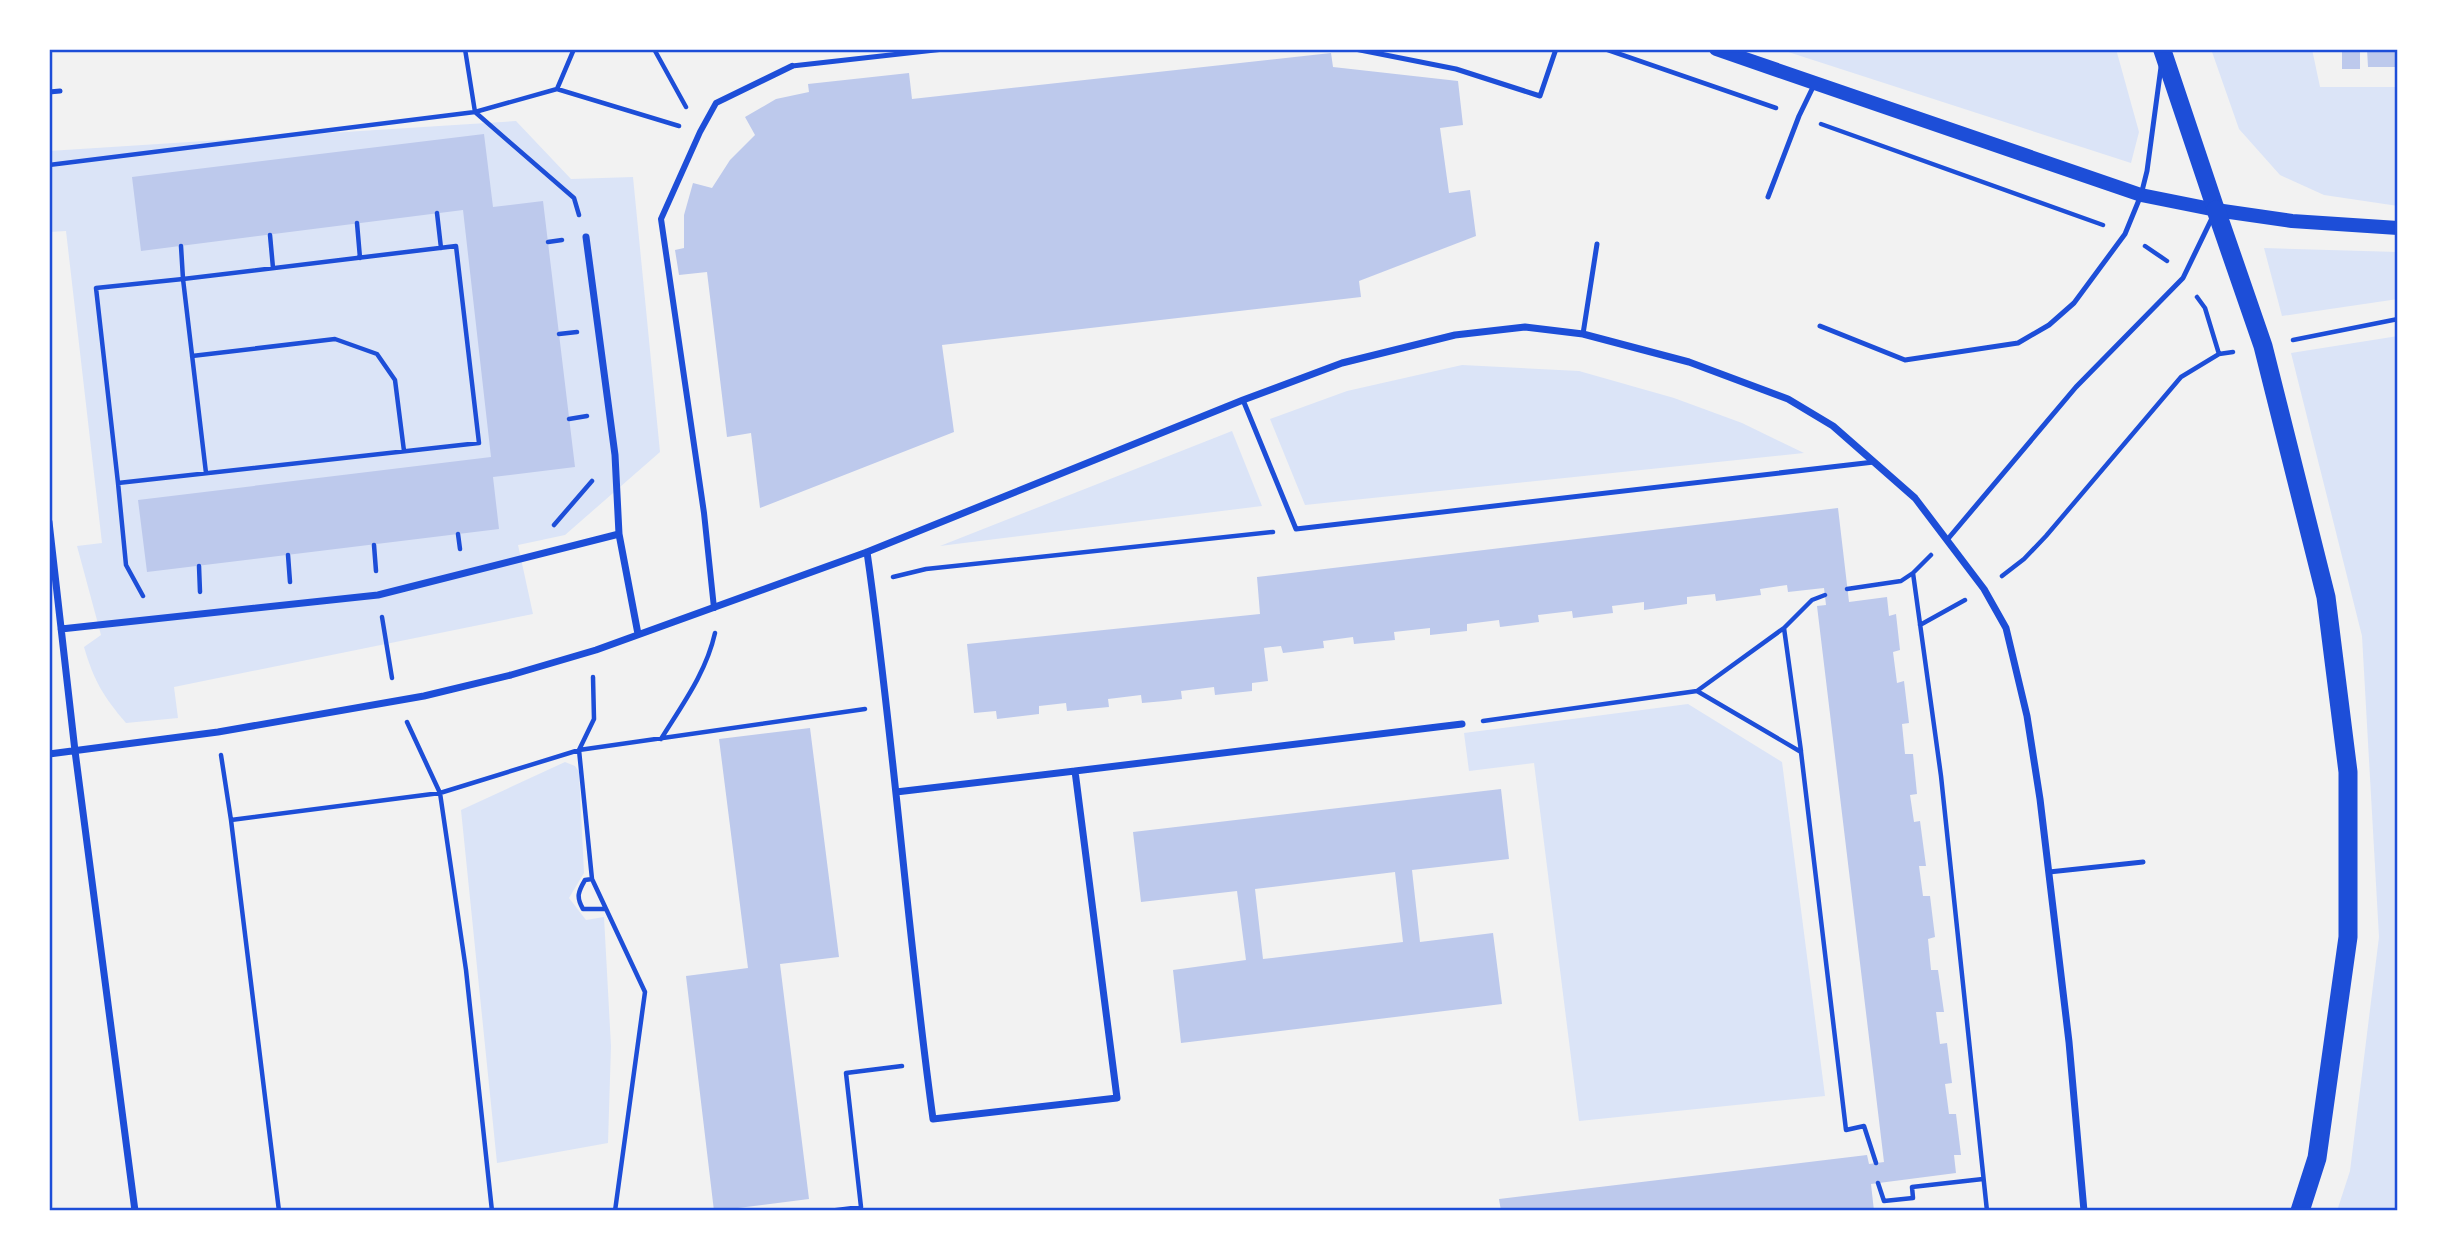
<svg xmlns="http://www.w3.org/2000/svg" width="2447" height="1260" viewBox="0 0 2447 1260" font-family="Rubik,sans-serif">
  <style>
    .green { fill: #dbe4f7 }
    .building { fill: #bdc9ec; fill-rule: evenodd }
    .lines { fill: none; stroke-linecap: round; stroke-linejoin: round }
    .path { stroke: #1d4ed8; stroke-width: 4.5 }
    .service { stroke: #1d4ed8; stroke-width: 5 }
    .pedestrian { stroke: #1d4ed8; stroke-width: 6 }
    .minor { stroke: #1d4ed8; stroke-width: 7 }
    .secondary { stroke: #1d4ed8; stroke-width: 14 }
    .primary { stroke: #1d4ed8; stroke-width: 18 }
    .trunk { stroke: #1d4ed8; stroke-width: 19 }
    .neatline { fill: none; stroke: #1d4ed8; stroke-width: 2.5 }
  </style>
  <rect width="100%" height="100%" fill="#f2f2f2"/>
  <path class="green" d="M1779,49H2116L2139,132L2131,163Z
    M2211,49H2312L2320,87H2398V206L2324,195L2280,175L2239,129Z
    M516,121L571,179L633,177L660,452L565,535L518,545L533,614L174,687L178,718L126,723C103,696 94,681 84,647L101,635L77,546L102,543L66,231L49,232V151Z
    M2264,248L2398,252V299L2282,316Z
    M2398,336V1211H2337L2350,1171L2379,937L2362,636L2291,353Z
    M1462,365L1579,371L1674,398L1742,423L1804,453L1305,505L1270,419L1347,391Z
    M1232,431L1262,506L940,546Z
    M1688,704L1782,762L1825,1096L1579,1121L1534,763L1469,771L1464,733Z
    M565,762L575,766L579,772L584,873L569,898L586,920L604,917L611,1046L608,1143L497,1163L461,810Z"/>
  <path class="building" d="M2342,49H2360V69H2342Z
    M2367,49H2398V67H2368Z
    M1331,53L1333,67L1458,81L1463,125L1440,128L1449,193L1470,190L1476,236L1359,281L1361,297L942,345L954,432L760,508L751,433L727,437L707,272L679,275L675,250L684,248V215L693,183L712,188L730,160L755,135L745,117L776,99L809,92L808,84L909,73L912,99Z
    M484,134L493,207L543,201L575,467L493,477L499,529L147,572L138,500L491,457L463,210L141,251L132,177Z
    M1838,508L1849,602L1887,597L1889,616L1896,614L1900,650L1893,652L1897,683L1904,681L1909,723L1902,724L1905,754H1913L1917,794L1910,795L1914,822L1920,821L1926,866H1919L1923,896H1930L1935,937L1928,939L1931,970H1938L1944,1012H1936L1940,1044L1947,1043L1952,1083L1945,1084L1949,1114H1956L1961,1155H1954L1956,1173L1871,1184L1874,1211H1501L1499,1199L1867,1155L1869,1164L1884,1162L1817,606L1826,605L1824,588L1788,592L1787,585L1760,589L1761,595L1716,601L1715,594L1687,597V604L1644,610V602L1612,606L1613,613L1573,618L1572,611L1538,615L1539,622L1500,627L1499,620L1467,624V631L1430,635V628L1394,632L1395,640L1354,644L1353,637L1323,641L1324,648L1283,653L1281,646L1264,648L1268,681L1252,683V691L1215,695L1214,687L1181,691L1182,699L1165,701L1142,703L1141,695L1108,699L1109,707L1067,711L1066,703L1039,706V714L997,719L996,711L974,713L967,644L1260,614L1257,577Z
    M810,728L839,957L780,964L809,1199L714,1211L686,976L748,968L719,739Z
    M1501,789L1509,859L1412,870L1420,942L1493,933L1502,1004L1181,1043L1173,970L1246,960L1237,891L1141,902L1133,832ZM1395,872L1403,942L1263,959L1255,889Z"/>
  <g class="lines">
    <path class="path" d="M465,49L475,112L574,198L579,215
      M654,49L686,107
      M1605,49L1776,108
      M557,89L679,126
      M1821,124L2103,225
      M49,165L475,112L557,89L574,49
      M437,213L441,248
      M357,223L360,258
      M270,235L273,268
      M548,242L562,240
      M2145,246L2167,261
      M2197,297L2205,308L2219,354
      M559,334L577,332
      M2293,340L2398,319
      M192,356L335,339L377,354L395,380L404,451
      M569,419L587,416
      M118,483L96,288L183,279L181,246
      M554,525L592,481
      M458,534L460,549
      M374,545L376,571
      M288,555L290,582
      M1931,555L1913,573L1941,776L1987,1211
      M199,566L200,592
      M2002,576L2024,559L2046,536L2181,377L2219,354L2233,352
      M893,577L926,569L1273,532
      M1847,589L1901,581L1913,573
      M143,596L126,565L118,483L479,443L456,246L183,279L206,473
      M382,617L392,678
      M1920,625L1965,600
      M1784,628L1812,600L1825,595
      M593,677L594,719L579,750L592,879L645,992L615,1211
      M1697,691L1784,628L1801,751
      M1483,721L1697,691L1801,752L1846,1130L1864,1126L1876,1163
      M407,722L440,793L466,970L492,1211
      M661,739C682,705 706,673 715,633
      M221,755L231,820
      M592,879L585,880C578,892 576,897 583,909H606
      M1878,1183L1884,1201L1913,1198L1912,1187L1983,1179
      M279,1211L231,820L440,793L579,750L865,709
      M829,1211L861,1207L846,1073L902,1066"/>
    <path class="service" d="M1355,49L1456,69L1540,96L1556,49
      M792,66L944,49
      M49,92L60,91
      M1768,197L1799,116L1815,83
      M1820,326L1905,360L2018,343L2049,325L2074,303L2125,234L2141,195L2147,171L2161,67
      M1583,334L1597,244
      M1243,400L1296,529L1874,462
      M1947,540L2076,387L2183,278L2213,216
      M2049,872L2143,862"/>
    <path class="pedestrian" d="M714,608L704,513L661,219L700,132L716,103L792,66"/>
    <path class="minor" d="M586,237L615,455L619,534L638,634
      M49,522L75,751L135,1211
      M867,552C894,740 907,930 933,1119L1117,1098L1075,771L896,792
      M61,629L378,595L619,534
      M49,754L218,732L424,696L511,675L596,650L867,552L1243,400L1342,363L1455,335L1525,327L1583,334L1689,362L1788,399L1833,426L1915,498L1984,589L2006,628L2027,716L2040,799L2069,1042L2084,1211
      M1075,771L1462,724"/>
    <path class="secondary" d="M1716,49L2141,195L2216,210L2292,221L2398,228"/>
    <path class="primary" d="M2162,49L2216,210"/>
    <path class="trunk" d="M2216,210L2263,346L2326,597L2348,772V937L2317,1158L2300,1211"/>
  </g>
  <rect width="2447" height="1260" fill="none" stroke="#ffffff" stroke-width="102"/>
  <rect x="51" y="51" width="2345" height="1158" class="neatline"/>
</svg>
